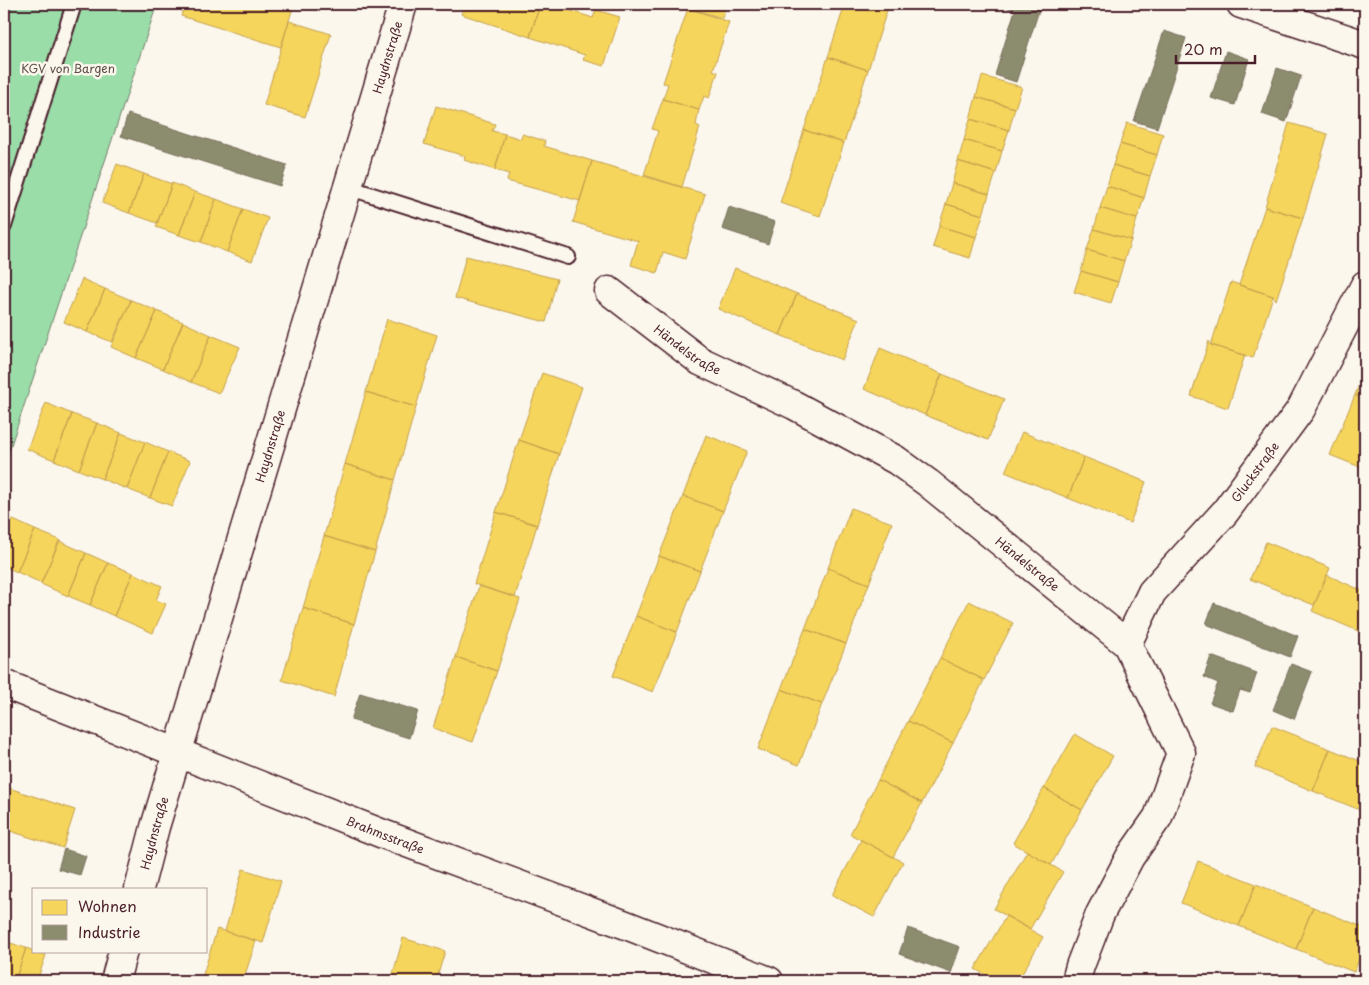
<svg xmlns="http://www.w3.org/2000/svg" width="1369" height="985" viewBox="0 0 1369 985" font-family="'Playpen Sans',sans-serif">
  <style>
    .green { fill: #9adda9; stroke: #727e6a }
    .homes { fill: #f6d55c; stroke: #c29e4d }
    .industry { fill: #8c8c6e; stroke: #786b5a }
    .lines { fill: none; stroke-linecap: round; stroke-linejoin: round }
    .service-casing { stroke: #4a1f2b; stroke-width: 18 }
    .minor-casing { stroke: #4a1f2b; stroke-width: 31 }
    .tertiary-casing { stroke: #4a1f2b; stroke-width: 31 }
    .service { stroke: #fbf7ec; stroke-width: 14 }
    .minor { stroke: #fbf7ec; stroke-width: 28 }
    .tertiary { stroke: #fbf7ec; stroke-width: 28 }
    .labels { text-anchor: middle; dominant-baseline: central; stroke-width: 5; stroke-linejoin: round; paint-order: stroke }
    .street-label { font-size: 12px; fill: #4a1f2b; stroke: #fbf7ec }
    .park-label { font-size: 12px; fill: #5e4e4a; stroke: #fbf7ec }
  </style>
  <rect width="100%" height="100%" fill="#fbf7ec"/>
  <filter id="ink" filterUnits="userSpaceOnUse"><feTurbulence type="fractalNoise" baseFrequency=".02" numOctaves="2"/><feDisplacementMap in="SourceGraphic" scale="10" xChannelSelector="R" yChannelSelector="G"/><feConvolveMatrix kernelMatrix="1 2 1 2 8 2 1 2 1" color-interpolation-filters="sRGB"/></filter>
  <g filter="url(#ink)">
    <path class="green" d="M4,4H157L4,466Z"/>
    <path class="homes" d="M185,4H294L281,47L181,16Z
      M465,4H540L530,37L461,14Z
      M540,4H550L593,18L596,10L620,17L604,66L583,60L585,55L530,37Z
      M689,4H726L722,18L688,8Z
      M845,4H889L868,70L828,57Z
      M688,8L729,22L713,70L718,72L709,98L704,96L699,110L663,99L668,84L663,83Z
      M289,21L331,34L305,117L264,105Z
      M828,57L868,70L844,143L804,130Z
      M982,76L1022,87L1015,108L976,97Z
      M976,97L1015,108L1009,130L970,119Z
      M663,99L699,110L696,125L700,127L682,187L644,175L658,131L652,129Z
      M436,106L495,124L492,131L505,134L495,170L464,160L465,156L424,144Z
      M970,119L1009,130L1002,151L964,140Z
      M1127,123L1163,134L1157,155L1120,144Z
      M1289,123L1328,134L1303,218L1265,207Z
      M804,130L844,143L820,216L780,203Z
      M505,134L521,139L522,134L545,141L544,146L592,161L580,201L507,181L509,174L495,170Z
      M964,140L1002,151L996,173L958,161Z
      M1120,144L1157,155L1150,176L1113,165Z
      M592,161L705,194L685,259L663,252L657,273L631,265L638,241L573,222Z
      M958,161L996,173L989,194L952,183Z
      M117,164L144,174L129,213L102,203Z
      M1113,165L1150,176L1144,198L1107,186Z
      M144,174L172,184L157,223L129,213Z
      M172,183L195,192L179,235L156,227Z
      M952,183L989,194L983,215L946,204Z
      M1107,186L1144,198L1137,219L1100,208Z
      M195,192L216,199L201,242L179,235Z
      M216,199L243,209L227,252L201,242Z
      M946,204L983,215L976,237L939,226Z
      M1265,207L1303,218L1276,300L1273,296L1239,285Z
      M1100,208L1137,219L1131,240L1094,229Z
      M243,209L268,218L252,261L227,252Z
      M939,226L976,237L970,258L933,247Z
      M1094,229L1131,240L1124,261L1087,250Z
      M1087,250L1124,261L1118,282L1081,271Z
      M466,256L557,279L546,322L455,298Z
      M735,268L797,294L780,335L718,309Z
      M1081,271L1118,282L1111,303L1074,292Z
      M82,279L105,289L87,332L64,322Z
      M1231,282L1273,296L1253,358L1211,345Z
      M105,289L131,300L112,342L87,332Z
      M797,294L859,319L842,360L780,335Z
      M131,300L157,311L136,358L111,347Z
      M157,311L183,322L163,369L136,358Z
      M387,319L437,335L416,407L366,392Z
      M183,322L211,335L191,382L163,369Z
      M211,335L240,347L219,393L191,382Z
      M1209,341L1211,345L1245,355L1228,408L1191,396Z
      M880,348L942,374L925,415L864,389Z
      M1365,371V400L1355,395Z
      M542,373L582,387L559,454L519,440Z
      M942,374L1004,399L988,440L925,415Z
      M366,392L416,407L395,480L345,464Z
      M1355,395L1365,400V469L1330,455Z
      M46,403L72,414L54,460L27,449Z
      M72,414L97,423L79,470L54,460Z
      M97,423L121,433L102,479L79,470Z
      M1022,432L1084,457L1068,498L1005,472Z
      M121,433L145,442L127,489L102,479Z
      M706,435L747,451L723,511L683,496Z
      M519,440L559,454L537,525L496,512Z
      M145,442L168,452L150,498L127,489Z
      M168,452L190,461L172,506L150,498Z
      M1084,457L1146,482L1130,523L1068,498Z
      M345,464L395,480L375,552L324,536Z
      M683,496L723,511L700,571L659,556Z
      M851,508L892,523L869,584L828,568Z
      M496,512L537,525L515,597L474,584Z
      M11,519L35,530L17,572L4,566V537Z
      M35,530L60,540L41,583L17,572Z
      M324,536L375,552L354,624L303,608Z
      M59,541L86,553L68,596L41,584Z
      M1266,542L1330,568L1314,605L1250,579Z
      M86,553L108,563L90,605L68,596Z
      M659,556L700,571L677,632L636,616Z
      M108,563L133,573L114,616L90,605Z
      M828,568L869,584L846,644L805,629Z
      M133,573L162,586L156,600L166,604L153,633L114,616Z
      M1327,575L1365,592V634L1312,611Z
      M479,586L520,599L497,671L456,657Z
      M969,601L1013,623L984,680L940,658Z
      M303,608L354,624L334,697L282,680Z
      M636,616L677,632L653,692L613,676Z
      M805,629L846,644L822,704L781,689Z
      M456,657L497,671L473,742L433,728Z
      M940,658L984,680L953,743L908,721Z
      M781,689L822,704L799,765L758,749Z
      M908,721L953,743L922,803L878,780Z
      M1272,726L1330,749L1313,791L1255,767Z
      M1075,734L1113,756L1082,810L1044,788Z
      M1330,749L1365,763V812L1313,791Z
      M878,780L922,803L893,857L850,834Z
      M4,781L8,782L4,795Z
      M6,787L75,810L63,848L4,829V795Z
      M1044,788L1082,810L1051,865L1013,843Z
      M861,840L903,862L874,917L832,895Z
      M1027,851L1063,872L1030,929L994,909Z
      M1198,861L1256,884L1239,926L1181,903Z
      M243,869L281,881L263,943L225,931Z
      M1256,884L1313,907L1296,949L1239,926Z
      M1313,907L1365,928V945L1354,972L1296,949Z
      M1006,916L1043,937L1018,981H996L975,969Z
      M217,929L256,941L243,981H201Z
      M403,938L445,951L436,981H391Z
      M4,941L26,948L15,981H4Z
      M26,948L46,955L37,981H15Z"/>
    <path class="industry" d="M996,4H1041L1016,82L995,75L1015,10Z
      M1164,31L1186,38L1157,128L1134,121Z
      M1226,51L1249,59L1235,105L1211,98Z
      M1277,68L1301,76L1286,122L1262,114Z
      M128,114L287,165L280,186L121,136Z
      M729,207L775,222L768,244L722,229Z
      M1214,603L1298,636L1290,657L1206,624Z
      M1211,656L1257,673L1250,693L1240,690L1233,711L1210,703L1218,683L1204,677Z
      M1291,664L1312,672L1294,719L1273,710Z
      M360,693L418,711L409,738L351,720Z
      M64,849L86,856L80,875L58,869Z
      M908,928L960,947L951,973L899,954Z"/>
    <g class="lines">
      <defs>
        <path id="service" d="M347,187L568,257
          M4,226L74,4"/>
        <g id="minor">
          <path d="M1241,4L1365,45"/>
          <path id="s1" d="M609,291L700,361L794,405L896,460L928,483L1127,644L1181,753L1158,817L1130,857L1100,914L1080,966L1076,981"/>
          <path id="s2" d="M1127,644L1152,592L1225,512L1301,409L1365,285"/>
          <path id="s3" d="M4,684L383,834L626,925L769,981"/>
        </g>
        <g id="tertiary">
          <path id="s4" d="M139,889L155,827L403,4"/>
          <path d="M115,981L123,951"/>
        </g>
      </defs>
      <use href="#service" class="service-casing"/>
      <use href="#minor" class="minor-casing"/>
      <use href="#tertiary" class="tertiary-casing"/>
      <use href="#service" class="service"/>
      <use href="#minor" class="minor"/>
      <use href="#tertiary" class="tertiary"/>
    </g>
  </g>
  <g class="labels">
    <g class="street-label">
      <text stroke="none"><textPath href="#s4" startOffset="868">Haydnstraße</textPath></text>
      <text stroke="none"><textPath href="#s1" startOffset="98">Händelstraße</textPath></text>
      <text stroke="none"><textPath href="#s4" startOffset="462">Haydnstraße</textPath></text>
      <text stroke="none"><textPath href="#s2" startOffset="216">Gluckstraße</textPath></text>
      <text stroke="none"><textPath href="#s1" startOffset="502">Händelstraße</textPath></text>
      <text stroke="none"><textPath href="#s4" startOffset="58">Haydnstraße</textPath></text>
      <text stroke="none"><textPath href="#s3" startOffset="410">Brahmsstraße</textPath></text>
    </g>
    <g class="park-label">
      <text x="68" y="68">KGV von Bargen</text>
    </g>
  </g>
  <rect width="1369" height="985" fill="none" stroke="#fbf7ec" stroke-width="20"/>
  <rect x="10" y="10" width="1349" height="965" fill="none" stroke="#4a1f2b" stroke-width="2" filter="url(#ink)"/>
  <rect x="32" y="888" width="175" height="65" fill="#fbf7ec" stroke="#b4a19f"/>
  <rect x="42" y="900" width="25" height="15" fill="#f6d55c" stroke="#b4a19f"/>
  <text x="78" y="912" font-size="15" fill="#4a1f2b">Wohnen</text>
  <rect x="42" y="925" width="25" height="15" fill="#8c8c6e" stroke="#b4a19f"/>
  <text x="78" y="938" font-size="15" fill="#4a1f2b">Industrie</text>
  <path d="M1176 55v8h79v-8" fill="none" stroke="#4a1f2b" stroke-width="2.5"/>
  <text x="1184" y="55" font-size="15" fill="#4a1f2b" stroke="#fbf7ec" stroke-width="4" paint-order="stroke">20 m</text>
</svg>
